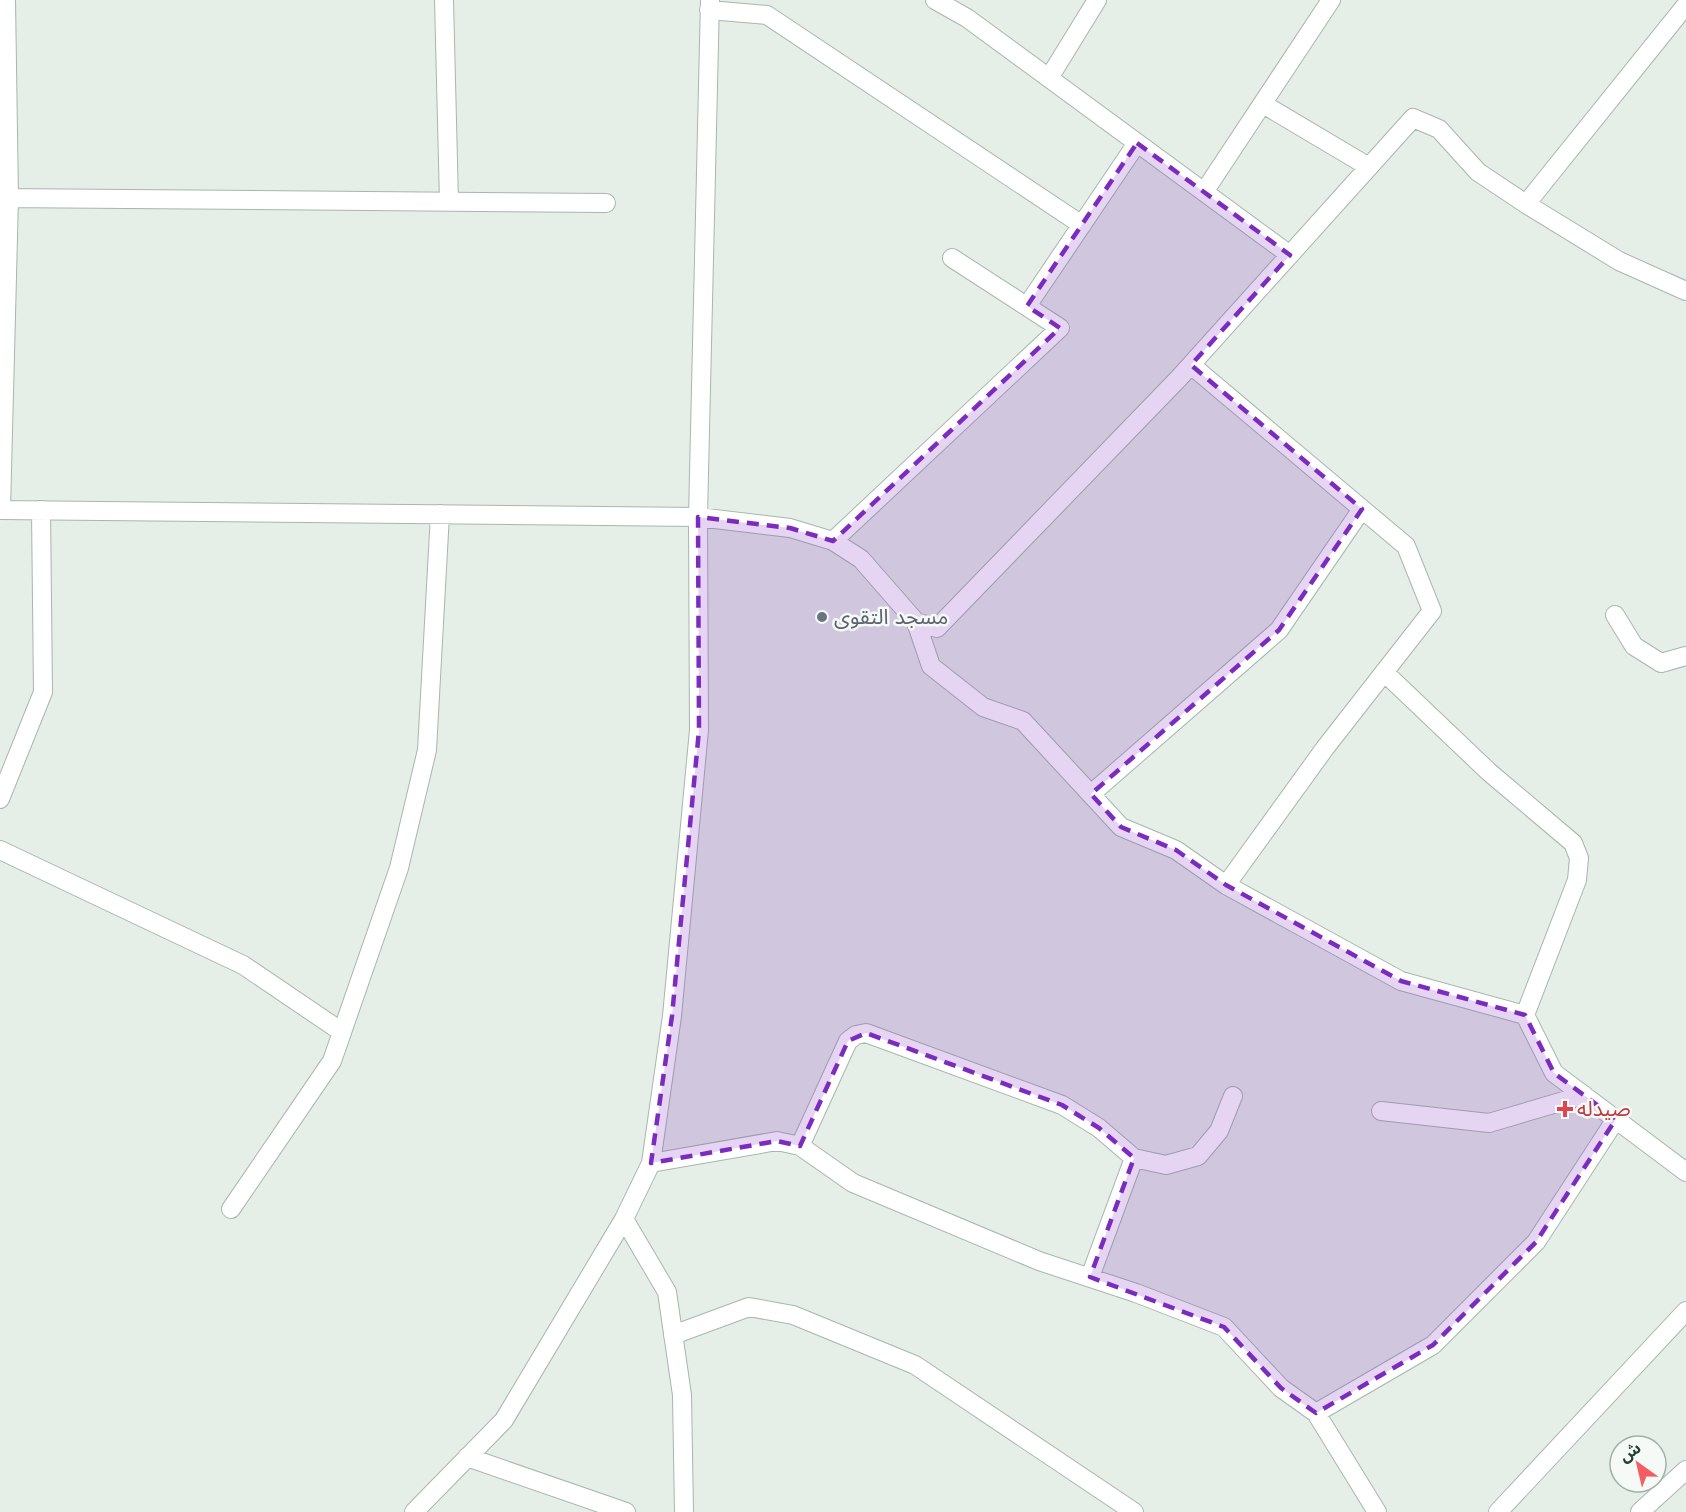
<svg xmlns="http://www.w3.org/2000/svg" width="1686" height="1512" viewBox="0 0 1686 1512" font-family="Jost,'Noto Sans Arabic',sans-serif">
  <style>
    .lines { fill: none; stroke-linecap: round; stroke-linejoin: round }
    .minor-casing { stroke: #a7b7ad; stroke-width: 20 }
    .minor { stroke: #fff; stroke-width: 18 }
    .marked { fill: #7b2cbf; fill-opacity: 0.2; stroke: #7b2cbf; stroke-width: 4.5; stroke-dasharray: 12 8; stroke-linejoin: round }
    .worship-dot { fill: #6b7280; stroke: #f5faf7; stroke-width: 2 }
    .health-dot { fill: #e0444e; stroke: #f5faf7; stroke-width: 2 }
    .labels { text-anchor: middle; dominant-baseline: central; stroke-width: 5; stroke-linejoin: round; paint-order: stroke }
    .worship-label { font-size: 21px; fill: #5b616d; stroke: #f5faf7; text-anchor: start }
    .health-label { font-size: 21px; fill: #be3a42; stroke: #f5faf7; text-anchor: start }
  </style>
  <rect width="100%" height="100%" fill="#e5eee7"/>
  <g class="lines">
    <defs>
      <path id="minor" d="M444,0L449,202
        M935,0L967,18L1290,255
        M709,10L767,15L1082,225
        M1049,78L1097,0
        M1263,104L1369,167
        M1204,192L1331,0
        M0,198L606,203
        M1526,204L1686,5
        M1027,306L1137,143
        M1191,365L1406,546L1432,611L1325,748L1226,885
        M0,510L698,517L790,528L833,541L861,559L916,622L937,628L1179,378L1413,118L1439,129L1478,172L1526,204L1619,261L1686,291
        M1,510L9,198L6,0
        M833,541L1060,328L952,258
        M1615,615L1634,646L1661,663L1686,656
        M916,622L931,666L983,707L1023,721L1121,827L1176,850L1226,885L1401,981L1525,1015L1554,1073L1686,1172
        M1384,672L1489,772L1573,843L1579,858L1577,880L1525,1015
        M1091,794L1279,630L1362,509
        M0,799L43,692L41,510
        M0,850L243,965L342,1032
        M1381,1111L1489,1123L1584,1095
        M800,1146L848,1041L856,1035L866,1033L1062,1105L1099,1128L1134,1158L1166,1165L1198,1156L1219,1131L1233,1096
        M651,1163L777,1141L800,1146L853,1183L1039,1261L1136,1293L1224,1327L1281,1388L1316,1413L1377,1512
        M231,1209L332,1061L399,868L427,750L440,514
        M624,1219L667,1292L682,1395L684,1512
        M1090,1277L1134,1158
        M673,1335L749,1307L793,1315L915,1365L1134,1512
        M1316,1413L1433,1345L1536,1242L1616,1119
        M467,1457L626,1512
        M414,1512L504,1420L624,1219L651,1163L672,1016L699,730L698,517L710,0
        M1498,1512L1686,1311
        M1640,1512L1686,1470"/>
    </defs>
    <use href="#minor" class="minor-casing"/>
    <use href="#minor" class="minor"/>
  </g>
  <path class="marked" d="M1137,143L1290,255L1191,365L1362,509L1279,630L1091,794L1121,827L1176,850L1226,885L1401,981L1525,1015L1554,1073L1616,1119L1536,1242L1433,1345L1316,1413L1281,1388L1224,1327L1090,1277L1134,1158L1099,1128L1062,1105L866,1033L848,1041L800,1146L777,1141L651,1163L672,1016L699,730L698,517L790,528L833,541L1060,328L1027,306Z"/>
  <circle class="worship-dot" cx="822" cy="617" r="6"/>
  <path class="health-dot" d="M1562 1100h6v6h6v6h-6v6h-6v-6h-6v-6h6z"/>
  <g class="labels">
    <g class="worship-label">
      <text x="834" y="617">مسجد التقوى</text>
    </g>
    <g class="health-label">
      <text x="1577" y="1109">صيدله</text>
    </g>
  </g>
  <g transform="translate(1638 1464) rotate(326)"><circle r="28" fill="#f5faf7" stroke="#a1b0a8" stroke-width="1.5"/>
  <path d="M0-4.5L10 22L0 15L-10 22Z" fill="#f45d61"/>
  <text y="-9" font-size="16" font-weight="bold" text-anchor="middle" fill="#234131">ش</text>
  </g>
</svg>
